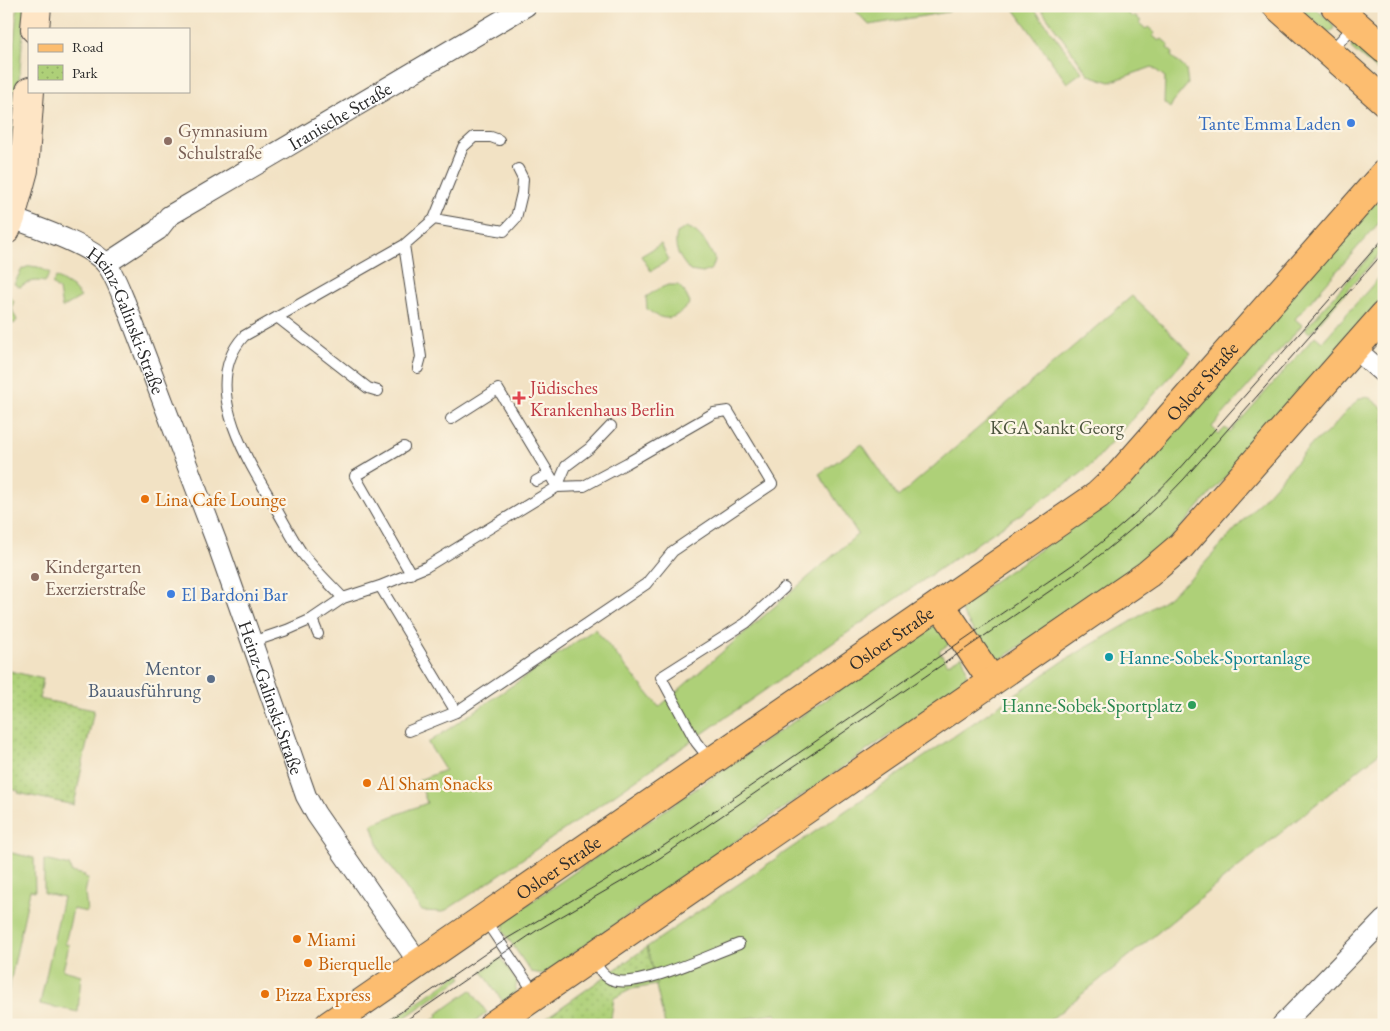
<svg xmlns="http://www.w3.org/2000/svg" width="1390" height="1031" viewBox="0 0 1390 1031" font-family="'EB Garamond',serif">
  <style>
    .green { fill: #aed078; stroke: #6c7e52 }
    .park { fill: url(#park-dots); stroke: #6c7e52 }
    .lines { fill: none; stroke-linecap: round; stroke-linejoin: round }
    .service-casing { stroke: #494642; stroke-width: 12 }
    .minor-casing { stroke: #494642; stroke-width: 22 }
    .secondary-casing { stroke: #494642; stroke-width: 30 }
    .primary-casing { stroke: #494642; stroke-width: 30 }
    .service { stroke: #fff; stroke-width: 10 }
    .minor { stroke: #fff; stroke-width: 20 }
    .secondary { stroke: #fee5c5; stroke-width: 28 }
    .primary { stroke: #fcbd6f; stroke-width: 28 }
    .tram { stroke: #2b2b2b; stroke-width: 1 }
    .shop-dot { fill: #3f7fe0; stroke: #fcf5e5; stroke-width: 2 }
    .education-dot { fill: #8d6e63; stroke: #fcf5e5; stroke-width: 2 }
    .health-dot { fill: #e0444e; stroke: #fcf5e5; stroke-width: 2 }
    .food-dot { fill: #e8710a; stroke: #fcf5e5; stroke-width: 2 }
    .culture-dot { fill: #0f9aa8; stroke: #fcf5e5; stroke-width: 2 }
    .service-dot { fill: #5c6f8a; stroke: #fcf5e5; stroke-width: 2 }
    .leisure-dot { fill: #2e9e5b; stroke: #fcf5e5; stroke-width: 2 }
    .labels { text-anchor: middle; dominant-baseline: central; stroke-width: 4.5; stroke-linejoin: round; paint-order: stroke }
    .street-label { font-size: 19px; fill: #2b2b2b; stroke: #fcf5e5 }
    .shop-label { font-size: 19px; fill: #366cbe; stroke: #fcf5e5; text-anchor: end }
    .education-label { font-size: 19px; fill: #785e54; stroke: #fcf5e5; text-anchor: start }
    .health-label { font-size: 19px; fill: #be3a42; stroke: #fcf5e5; text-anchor: start }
    .park-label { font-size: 19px; fill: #4c543e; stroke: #fcf5e5 }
    .food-label { font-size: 19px; fill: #c56008; stroke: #fcf5e5; text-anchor: start }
    .culture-label { font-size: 19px; fill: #0d838f; stroke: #fcf5e5; text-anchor: start }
    .service-label { font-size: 19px; fill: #4e5e75; stroke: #fcf5e5; text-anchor: end }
    .leisure-label { font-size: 19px; fill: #27864d; stroke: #fcf5e5; text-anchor: end }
  </style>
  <defs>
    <pattern id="park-dots" width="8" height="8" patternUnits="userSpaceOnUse" patternTransform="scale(1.25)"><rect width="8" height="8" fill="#aed078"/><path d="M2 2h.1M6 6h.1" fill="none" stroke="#96b368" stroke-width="1.8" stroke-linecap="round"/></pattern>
  </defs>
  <rect width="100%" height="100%" fill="#fcf5e5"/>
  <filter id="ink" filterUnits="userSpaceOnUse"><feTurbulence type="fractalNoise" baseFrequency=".02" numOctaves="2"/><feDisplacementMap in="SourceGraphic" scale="10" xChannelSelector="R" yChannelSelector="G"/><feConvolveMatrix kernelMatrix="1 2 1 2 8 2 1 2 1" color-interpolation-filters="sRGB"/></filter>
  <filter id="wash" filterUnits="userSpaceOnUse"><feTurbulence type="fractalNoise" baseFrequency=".0096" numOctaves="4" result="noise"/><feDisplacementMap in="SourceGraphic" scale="20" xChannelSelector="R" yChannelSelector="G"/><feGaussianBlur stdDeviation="1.12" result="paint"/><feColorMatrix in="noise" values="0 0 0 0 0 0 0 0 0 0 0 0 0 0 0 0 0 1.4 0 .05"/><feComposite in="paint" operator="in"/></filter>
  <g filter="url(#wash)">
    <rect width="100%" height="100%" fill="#f2e2c4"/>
    <path class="green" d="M17,6H25L13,159L6,158C6,107 14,57 17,6Z
      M851,6H956L948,12L869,25Z
      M1012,6H1032L1082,72L1067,83Z
      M1039,6H1111L1114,9L1117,6H1124L1127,9L1126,11L1132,17L1134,15L1141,21L1139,23L1146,29L1148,27L1155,33L1153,36L1159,41L1162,39L1169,45L1167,48L1173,53L1171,56L1186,69L1188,84L1173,102L1170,108L1164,103L1165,77L1152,67L1110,82L1089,75Z
      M1297,6H1313L1332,23L1334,28L1331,32L1325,31Z
      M1355,43L1384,69V76L1351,48L1353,44Z
      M1384,192V217L1295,319L1302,325L1212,427L1219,434L1225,428L1230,432L1315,336L1322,342L1384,272V295L1364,319L1175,534L1150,557L998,661H993L959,608V606L1101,507Z
      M687,227C702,233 708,246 715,260L712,269L703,273L690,271C680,258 673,250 677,233Z
      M1384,240V249L1310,333L1305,329Z
      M661,244L669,260L651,271L641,256Z
      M30,266L38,267L50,273L45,282C35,280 28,281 20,287L14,284L22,269Z
      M56,277L72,287L81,297L62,308L59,290L52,284Z
      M668,285H678L684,291L690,303C676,319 665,324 647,309L646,297L658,289Z
      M9,296L14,301C10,308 14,314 17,320L14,324L6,320V300Z
      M1132,296L1191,353L1092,464L1079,475L945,565L476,891L443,912L422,911L381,853L372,824L427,803L419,780L445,770L428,743L595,629L659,707L858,534L819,474L862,444L898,497Z
      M1364,397L1370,398L1384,409V749L1044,1025H783L775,1014L706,1025H665L647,947L1065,660L1129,623L1167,598L1194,575L1315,441C1331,433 1339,417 1352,406C1357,402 1358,398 1364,397Z
      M934,625H939L952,642L939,651L948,664L962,656C967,668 970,677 959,687L543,974L531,972L503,931L505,920Z
      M7,852L34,858L35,891L30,890L7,997Z
      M44,860L70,866L71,872L85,875L84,878L88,879L85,893L87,912L73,909L65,944L69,945L63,970L81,975L78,1012L40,1004L63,897L44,893Z
      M501,958L517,982L514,995L503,1002L482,971Z
      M459,974L462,978L394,1025H385Z
      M471,990L487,1013L470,1025H426L438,1016L437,1014Z"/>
    <path class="park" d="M6,670L43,679L39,699L94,710L74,805L18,793L19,791L6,788Z
      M647,947L657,985L632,989L614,998L610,1025H536Z"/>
  </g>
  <g filter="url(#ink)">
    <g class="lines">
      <defs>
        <path id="service" d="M1331,51L1355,25
          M434,219L504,231L516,218L522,193L523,179L518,169
          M404,245L421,357L418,368
          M277,317L368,388L378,391
          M451,419L498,389L557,487
          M404,447L355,476L411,574
          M536,481L549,474
          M557,487L566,466L590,448L611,426
          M380,586L456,712L646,584L673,551L772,484L728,411L714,413L627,463L584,486L557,487L426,567L380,586L343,598C330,584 314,569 302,553C291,537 282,518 271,500C245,456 200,384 244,336L404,245L434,219L463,147L474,137H491L499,140
          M312,619L318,634
          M252,642L287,630L312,619L343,598
          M409,731L456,712
          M711,761L696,742L661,677L746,623L784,588
          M485,920L536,995
          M592,958C598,967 603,977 613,980C639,989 712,954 739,944"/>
        <g id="minor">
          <path id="s1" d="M6,216C30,225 91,245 106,264C114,273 120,291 125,302L218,546L306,796L316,814L419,963"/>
          <path id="s2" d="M106,264L158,230L169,216L526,6"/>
          <path d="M1354,348L1384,374"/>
          <path d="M1282,1025L1384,920"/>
        </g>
        <path id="secondary" d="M35,29L37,6
          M6,230L11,218L24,170L30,91"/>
        <g id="primary">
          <path d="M1277,6L1384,101"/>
          <path d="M1335,6L1384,49"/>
          <path d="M940,604L992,681"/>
          <path id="s3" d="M329,1025L1098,495L1120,474L1384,174"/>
          <path d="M493,1025L1148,574L1181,546L1384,315"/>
        </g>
      </defs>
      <use href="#service" class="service-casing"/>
      <use href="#minor" class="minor-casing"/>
      <use href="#secondary" class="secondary-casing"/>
      <use href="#primary" class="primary-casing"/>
      <use href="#service" class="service"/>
      <use href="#minor" class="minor"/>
      <use href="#secondary" class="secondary"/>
      <use href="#primary" class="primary"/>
      <path class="tram" d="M382,1025L508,938L665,845L1075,563C1112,535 1146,505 1178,471L1384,238
        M399,1025L536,931L640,871L669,852L1079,571C1117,543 1152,513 1184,479L1384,252"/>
    </g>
  </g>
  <g class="shop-dot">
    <circle cx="1351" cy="123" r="5"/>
    <circle cx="171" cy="594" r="5"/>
  </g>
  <g class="education-dot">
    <circle cx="168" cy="141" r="5"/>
    <circle cx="35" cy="577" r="5"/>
  </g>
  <path class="health-dot" d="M516.5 390.5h5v5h5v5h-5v5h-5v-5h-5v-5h5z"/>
  <g class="food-dot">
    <circle cx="145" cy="499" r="5"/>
    <circle cx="367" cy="783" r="5"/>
    <circle cx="297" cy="939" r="5"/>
    <circle cx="308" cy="963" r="5"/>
    <circle cx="265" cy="994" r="5"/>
  </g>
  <circle class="culture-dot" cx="1109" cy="657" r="5"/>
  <circle class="service-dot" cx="211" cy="679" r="5"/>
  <circle class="leisure-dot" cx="1192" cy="705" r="5"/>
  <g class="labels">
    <g class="street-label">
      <text stroke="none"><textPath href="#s2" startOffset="278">Iranische Straße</textPath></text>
      <text stroke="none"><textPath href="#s1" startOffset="171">Heinz-Galinski-Straße</textPath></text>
      <text stroke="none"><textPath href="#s3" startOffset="1088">Osloer Straße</textPath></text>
      <text stroke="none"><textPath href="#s3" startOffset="682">Osloer Straße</textPath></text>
      <text stroke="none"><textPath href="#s1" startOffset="576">Heinz-Galinski-Straße</textPath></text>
      <text stroke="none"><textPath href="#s3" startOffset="278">Osloer Straße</textPath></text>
    </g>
    <g class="shop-label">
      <text x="1341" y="123">Tante Emma Laden</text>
      <text x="181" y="594" text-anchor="start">El Bardoni Bar</text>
    </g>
    <g class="education-label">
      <text x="178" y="130">Gymnasium<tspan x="178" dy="22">Schulstraße</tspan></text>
      <text x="45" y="566">Kindergarten<tspan x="45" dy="22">Exerzierstraße</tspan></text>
    </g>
    <g class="health-label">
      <text x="530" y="387">Jüdisches<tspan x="530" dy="22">Krankenhaus Berlin</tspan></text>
    </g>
    <g class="park-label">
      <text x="1057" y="427">KGA Sankt Georg</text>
    </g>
    <g class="food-label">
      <text x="155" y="499">Lina Cafe Lounge</text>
      <text x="377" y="783">Al Sham Snacks</text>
      <text x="307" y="939">Miami</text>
      <text x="318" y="963">Bierquelle</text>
      <text x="275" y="994">Pizza Express</text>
    </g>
    <g class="culture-label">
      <text x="1119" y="657">Hanne-Sobek-Sportanlage</text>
    </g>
    <g class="service-label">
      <text x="201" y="668">Mentor<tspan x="201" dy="22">Bauausführung</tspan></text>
    </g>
    <g class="leisure-label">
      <text x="1182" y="705">Hanne-Sobek-Sportplatz</text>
    </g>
  </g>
  <rect width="1390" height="1031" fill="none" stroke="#fcf5e5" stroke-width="25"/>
  <rect x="28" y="28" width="162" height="65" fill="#fcf5e5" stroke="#a8a49b"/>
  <rect x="38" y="44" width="25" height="8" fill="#fcbd6f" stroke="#a8a49b"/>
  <text x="72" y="52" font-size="15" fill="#2b2b2b">Road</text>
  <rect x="38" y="65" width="25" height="15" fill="url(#park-dots)" stroke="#a8a49b"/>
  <text x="72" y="78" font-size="15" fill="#2b2b2b">Park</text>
</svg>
